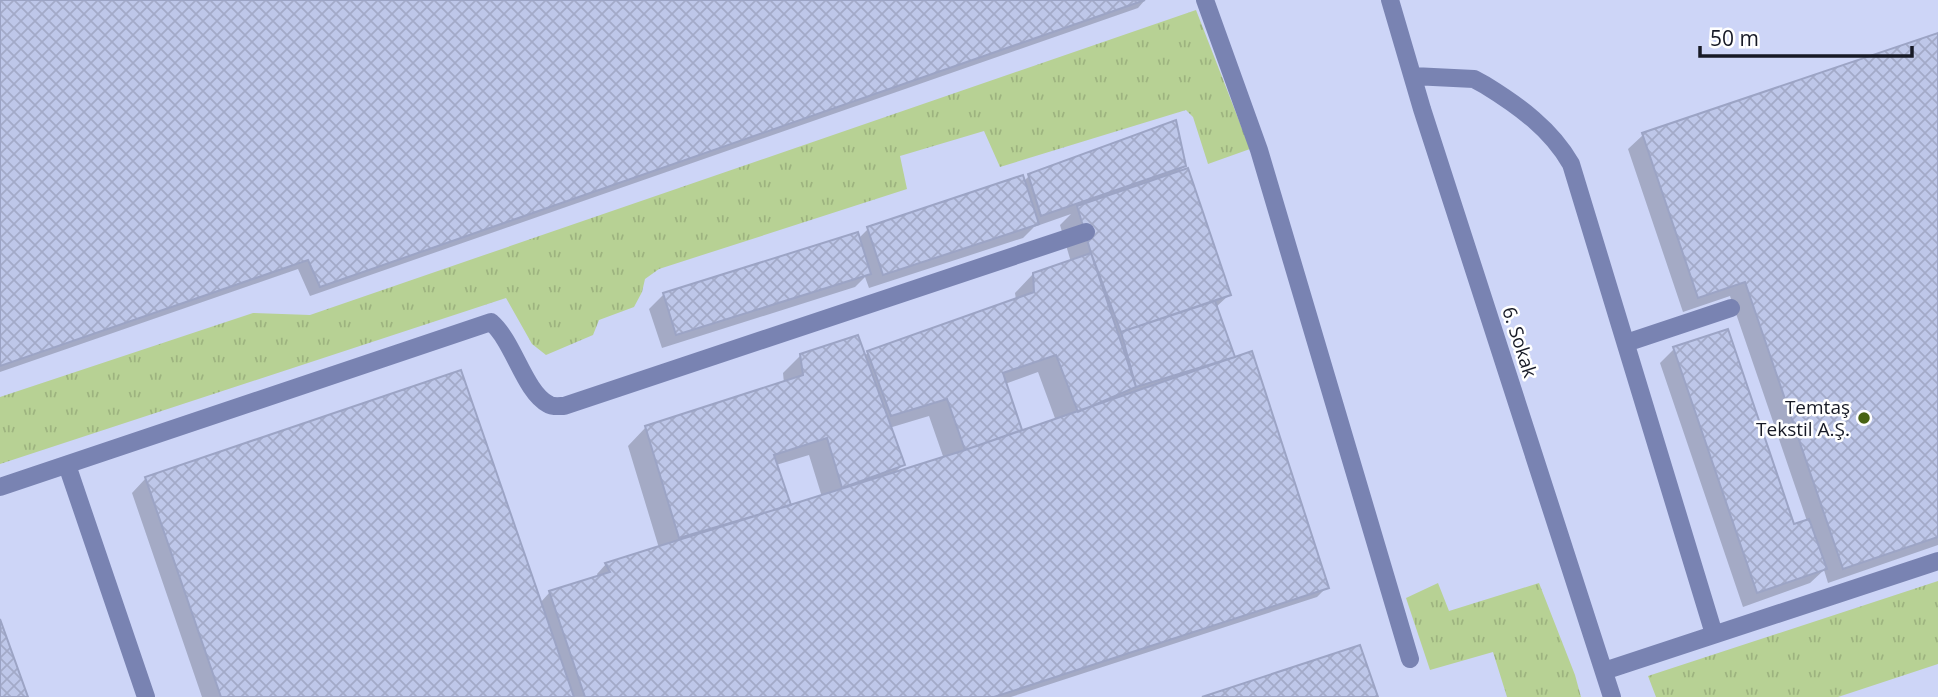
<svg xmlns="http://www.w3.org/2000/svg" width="1938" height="697" viewBox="0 0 1938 697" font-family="'Open Sans',sans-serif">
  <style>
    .built { fill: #cdd5f7 }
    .grass { fill: url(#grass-tufts) }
    .shadow { fill: #0003; fill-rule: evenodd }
    .building { fill: url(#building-cross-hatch); stroke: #9ca4c5; stroke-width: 2 }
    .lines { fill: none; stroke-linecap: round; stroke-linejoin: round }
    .minor { stroke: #7983b2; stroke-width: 18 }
    .poi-dot { fill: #486313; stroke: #fff; stroke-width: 2.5 }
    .labels { text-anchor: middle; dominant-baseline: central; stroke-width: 5; stroke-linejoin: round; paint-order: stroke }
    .street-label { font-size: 19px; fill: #171a26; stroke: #fff }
    .poi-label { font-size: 19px; fill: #171a26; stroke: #fff; text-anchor: end }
  </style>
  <defs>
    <pattern id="grass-tufts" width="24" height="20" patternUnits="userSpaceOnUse" patternTransform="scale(1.75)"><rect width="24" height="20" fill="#b7d194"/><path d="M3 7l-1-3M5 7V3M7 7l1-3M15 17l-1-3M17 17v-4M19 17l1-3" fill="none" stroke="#9db37f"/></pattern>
    <pattern id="building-cross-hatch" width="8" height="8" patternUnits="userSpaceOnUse" patternTransform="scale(1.75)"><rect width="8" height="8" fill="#bec7e9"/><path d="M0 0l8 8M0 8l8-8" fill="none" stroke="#a3aac8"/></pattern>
  </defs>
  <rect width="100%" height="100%" fill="#dae1fd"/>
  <path class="built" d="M0,0H1938V697H0Z"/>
  <path class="grass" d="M1196,10L1250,149L1208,164L1193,117L1186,110L1000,167L984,131L900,156L907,189L659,269L645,279L642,292L634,307L599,320L593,335L546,355L532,344L506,298L0,464V397L253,313L310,315Z
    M1938,581V664L1838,697H1656L1648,676Z
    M1438,583L1449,611L1539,583L1575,675L1581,697H1507L1493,652L1430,670L1406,598Z"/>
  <path class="shadow" d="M0,0H1145L1138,8L310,296L298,269L0,372Z
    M1938,35V545L1828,583L1824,570L1810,583L1743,607L1660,363L1674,349L1793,526L1807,521L1730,296L1683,312L1628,149L1643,135Z
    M1184,166L1176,174L1229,295L1215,308L1233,356L1228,361L1327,587L1317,597L1011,697H202L132,493L146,478L540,603L550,592L598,577L597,574L606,564L659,548L628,446L646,427L784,383L783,373L801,355L864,356L868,353L1016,300L1015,293L1033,274L1071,262L1060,225L1071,214L1034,227L1023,238L869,288L865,277L855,287L662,348L649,309L664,294L858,239L868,229L1024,181L1029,176ZM1038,372L1056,421L1014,435L1020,430L1005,384ZM929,416L944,459L892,475L903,465L889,428ZM809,455L822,497L784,509L776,465Z"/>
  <path class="building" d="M0,0H1145L320,287L308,260L0,366Z
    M1938,33V537L1843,569L1745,282L1698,298L1642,133Z
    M1176,120L1186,166L1041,216L1028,174Z
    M1188,168L1231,295L1121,332L1091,253L1077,206Z
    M1023,175L1039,224L883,275L867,227Z
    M858,232L871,274L676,335L663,293Z
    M1091,253L1136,387L1078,412L1056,355L1003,373L1022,430L965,450L947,399L891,416L867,351L1034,292L1033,273Z
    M1215,301L1235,357L1136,387L1121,332Z
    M1728,329L1794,524L1809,519L1827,569L1757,593L1673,347Z
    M858,335L905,465L842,488L827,438L774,455L791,505L679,538L645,426L803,375L800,354Z
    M1252,351L1329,588L994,697H585L549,591L610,572L605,563L965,450Z
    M461,370L574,697H221L145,477Z
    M0,619L28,697H0Z
    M1360,645L1378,697H1202Z"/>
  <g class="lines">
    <path class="minor" d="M1205,0L1259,150L1410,659
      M1390,0L1422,109L1612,697
      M1413,76L1474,79L1485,85C1519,106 1551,129 1571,164L1714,634
      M1626,343L1731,308
      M67,465L146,697
      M0,487L491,322C514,342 524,391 548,404C552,407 559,406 564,406L1086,232
      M1604,671L1938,561"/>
  </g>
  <circle class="poi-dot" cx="1864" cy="418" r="7"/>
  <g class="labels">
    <g class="street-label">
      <text transform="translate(1520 342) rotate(72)">6. Sokak</text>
    </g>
    <g class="poi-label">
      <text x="1850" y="407">Temtaş<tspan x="1850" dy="22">Tekstil A.Ş.</tspan></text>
    </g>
  </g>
  <path d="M1700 46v10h212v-10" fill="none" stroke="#171a26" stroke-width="3.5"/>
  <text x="1710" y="46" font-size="21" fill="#171a26" stroke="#ffffff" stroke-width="5" paint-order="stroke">50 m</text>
</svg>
